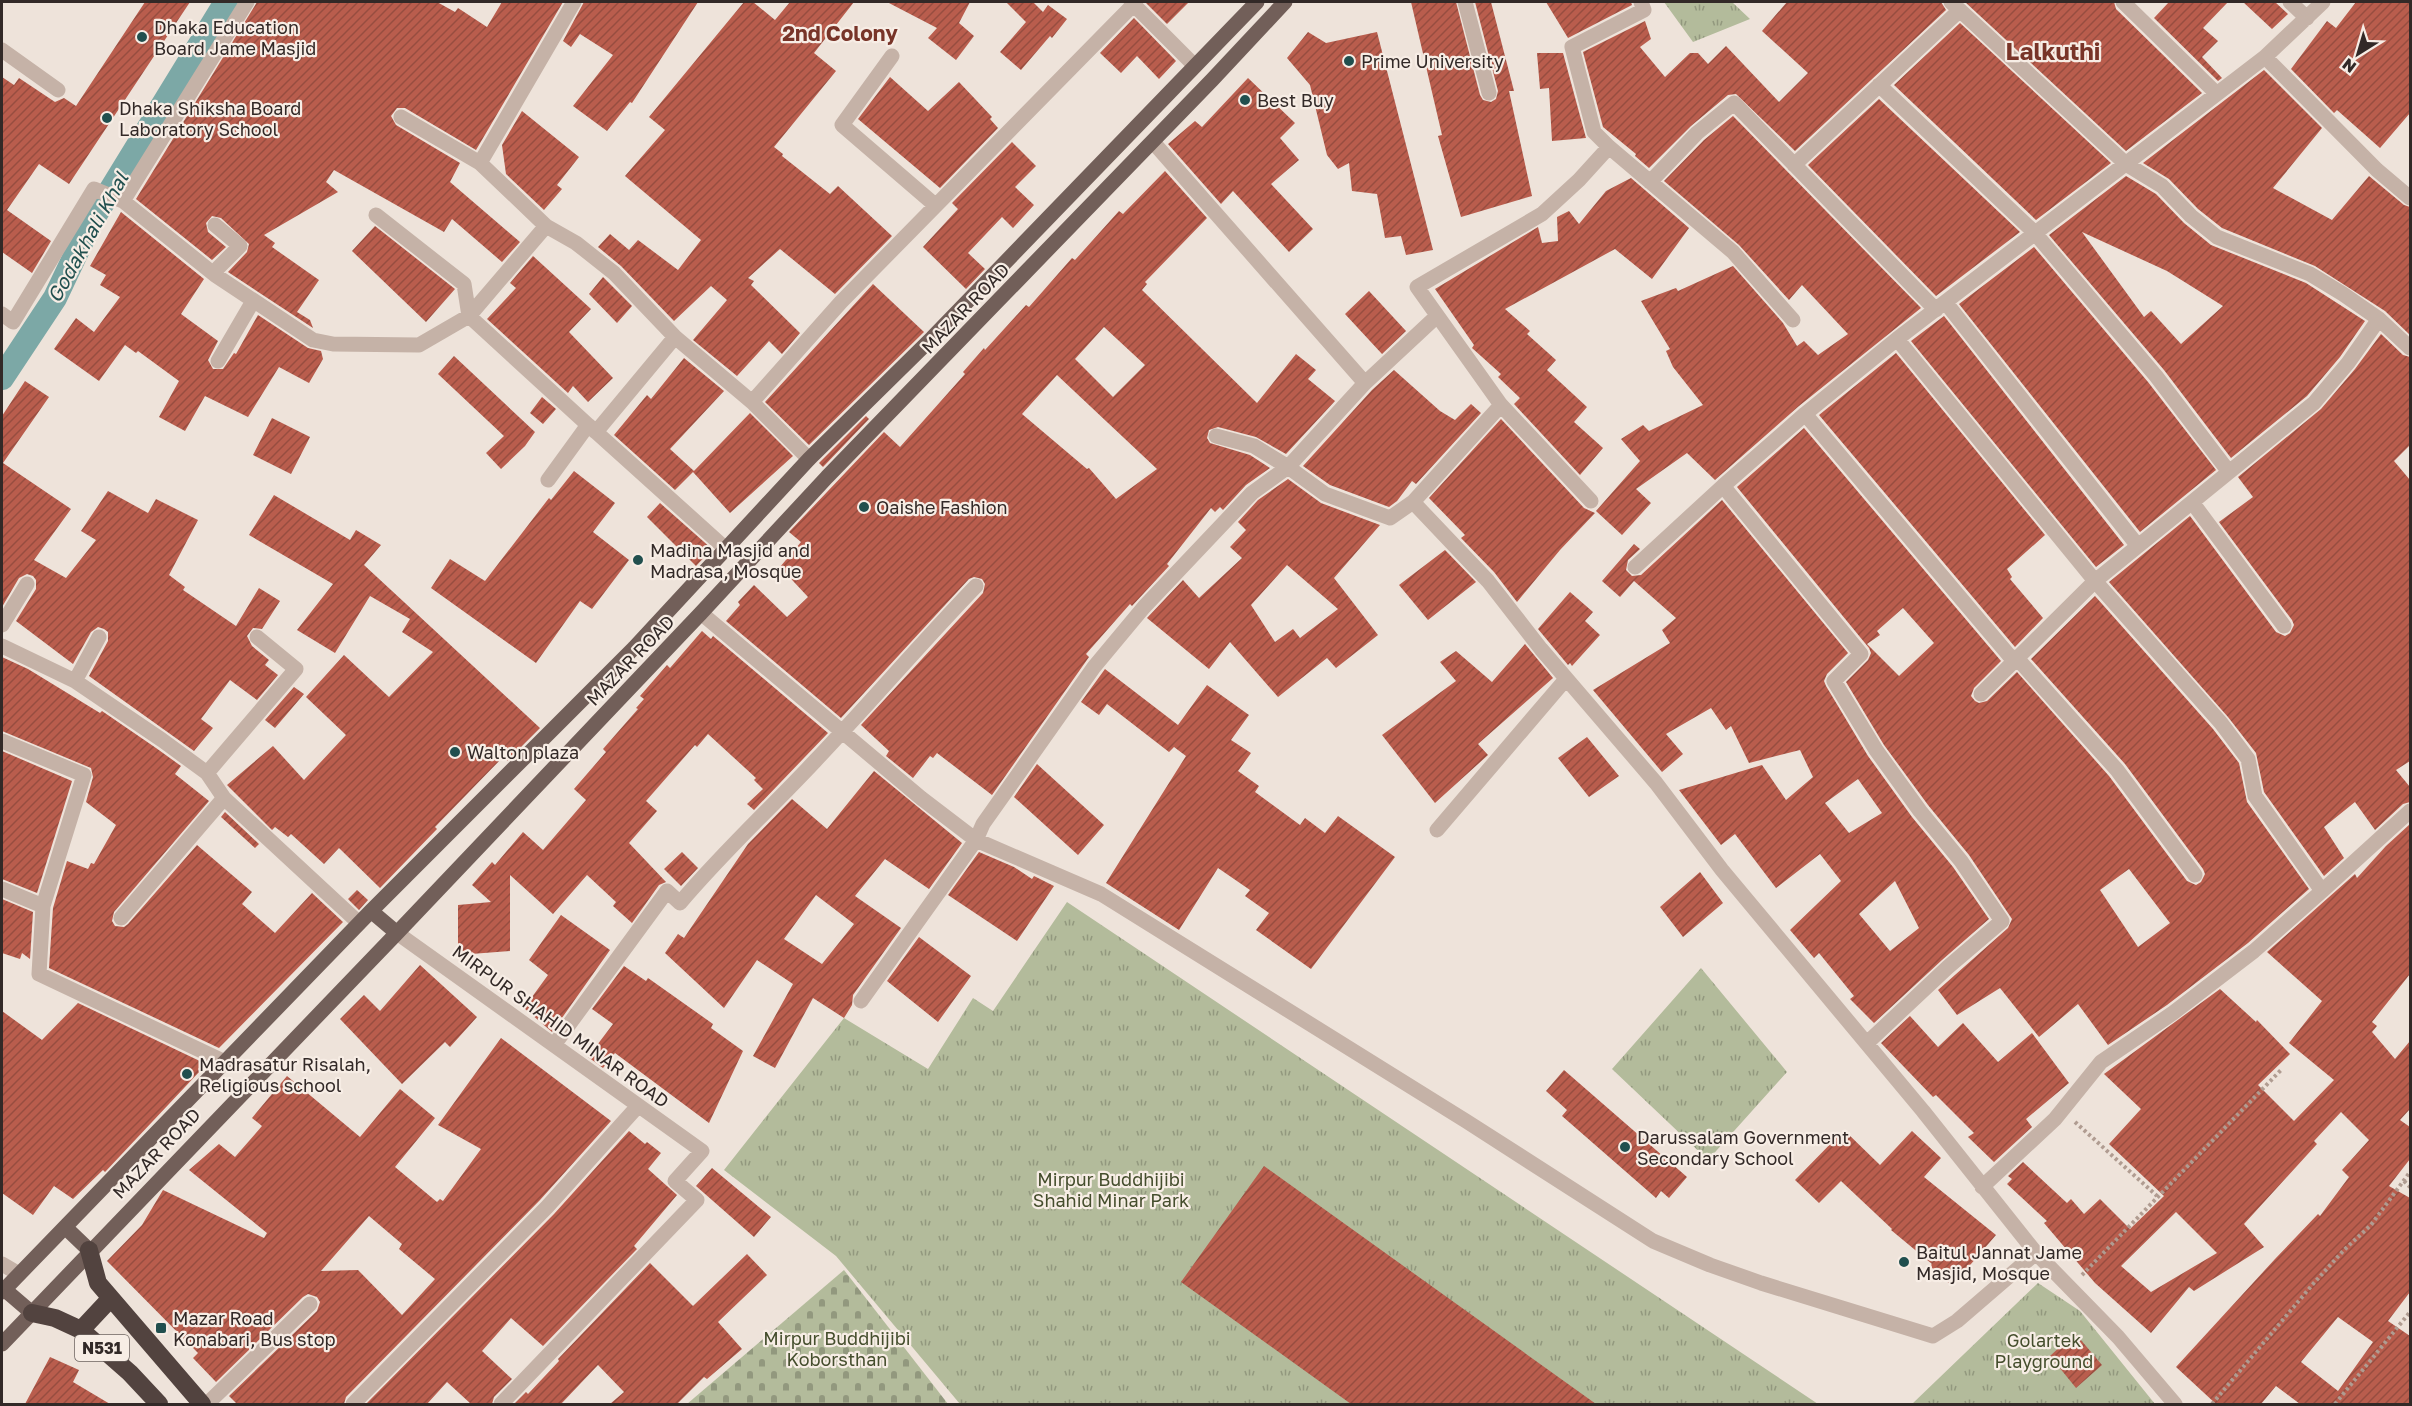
<svg xmlns="http://www.w3.org/2000/svg" width="2412" height="1406" viewBox="0 0 2412 1406" font-family="'Golos Text',sans-serif">
  <style>
    .grass { fill: url(#grass-tufts) }
    .cemetery { fill: url(#cemetery-stones) }
    .lines { fill: none; stroke-linecap: round; stroke-linejoin: round }
    .canal { stroke: #7ca8a6; stroke-width: 24 }
    .building { fill: url(#building-hatch); fill-rule: evenodd }
    .path { stroke: #b09c91; stroke-width: 4; stroke-dasharray: 3 3; stroke-linecap: butt }
    .minor { stroke: #c5b2a7; stroke-width: 15 }
    .major { stroke: #725f59; stroke-width: 15 }
    .highway { stroke: #52433f; stroke-width: 18 }
    .poi-dot { fill: #214f4e; stroke: #f7ede5; stroke-width: 2 }
    .labels { text-anchor: middle; dominant-baseline: central; stroke-width: 4.5; stroke-linejoin: round; paint-order: stroke }
    .shield { fill: #f7ede5; stroke: #6d6460; stroke-width: 1.5 }
    .shield-label { font-size: 16px; font-weight: bold; fill: #322927 }
    .poi-label { font-size: 18px; fill: #322927; stroke: #f7ede5; text-anchor: start }
    .street-label { font-size: 18px; fill: #322927; stroke: #f7ede5 }
    .park-label { font-size: 18px; fill: #454e2d; stroke: #f7ede5 }
    .water-label { font-size: 20px; font-style: italic; fill: #214f4e; stroke: #f7ede5 }
    .quarter-label { font-size: 21px; font-weight: bold; fill: #783428; stroke: #f7ede5 }
    .district-label { font-size: 24px; font-weight: bold; fill: #783428; stroke: #f7ede5 }
  </style>
  <defs>
    <pattern id="grass-tufts" width="24" height="20" patternUnits="userSpaceOnUse" patternTransform="scale(1.5)"><rect width="24" height="20" fill="#b3bb9b"/><path d="M3 7l-1-3M5 7V3M7 7l1-3M15 17l-1-3M17 17v-4M19 17l1-3" fill="none" stroke="#92987e"/></pattern>
    <pattern id="cemetery-stones" width="16" height="16" patternUnits="userSpaceOnUse" patternTransform="scale(1.5)"><rect width="16" height="16" fill="#b3bb9b"/><path d="M2 7V4a2 2 0 0 1 4 0v3zM10 15v-3a2 2 0 0 1 4 0v3z" fill="#92987e"/></pattern>
    <pattern id="building-hatch" width="6" height="6" patternUnits="userSpaceOnUse" patternTransform="scale(1.5)"><rect width="6" height="6" fill="#b95d4d"/><path d="M-1 1l2-2M0 6l6-6M5 7l2-2" fill="none" stroke="#974d40"/></pattern>
  </defs>
  <rect width="100%" height="100%" fill="#eee3da"/>
  <path class="grass" d="M1664,2H1732L1750,19L1693,42Z
    M1067,902L1818,1404H960L836,1256L724,1170L844,1018L928,1069L973,998L993,1011Z
    M1701,968L1787,1072L1708,1160L1612,1069Z
    M2038,1283L2080,1311L2155,1404H1912Z"/>
  <path class="cemetery" d="M844,1270L948,1404H687Z"/>
  <g class="lines">
    <path class="canal" d="M2,378L55,298L91,222L226,2"/>
  </g>
  <path class="building" d="M145,2H190L69,184L39,164L7,210L51,241L32,273L2,252V77L14,85L19,78L55,102L64,98L76,106Z
    M257,2H437L455,12L458,8L487,27L502,2H563L476,150L405,108H397L391,116L396,125L460,163L450,182L520,242L502,262L452,219L444,232L334,170L326,182L338,192L264,235L275,243L272,247L319,280L297,312L310,320L313,328L228,272L247,252L249,244L221,218L212,216L206,223L208,232L226,247L212,260L136,199Z
    M584,2H698L632,103L630,102L607,131L573,106L613,55L580,34L571,47L563,41Z
    M744,2H753L775,20L790,2H854L814,53L836,71L774,147L783,154L782,156L830,194L838,186L892,236L835,294L780,249L748,278L754,281L751,285L800,333L782,354L769,341L737,376L693,340L727,300L711,286L674,321L621,266L598,247L610,234L629,250L638,240L678,270L701,240L625,176L665,130L649,117Z
    M887,2H970L959,23L974,36L956,60L928,38L937,28Z
    M1006,2H1033L1043,12L1048,5L1067,19L1052,38L1050,36L1021,70L1000,52L1026,22Z
    M1145,2H1189L1167,24Z
    M1411,2H1456L1480,95L1483,100L1491,102L1496,99L1498,91L1475,2H1491L1514,91H1509L1532,196L1461,217L1438,136L1442,135Z
    M1546,2H1631L1632,5L1568,38Z
    M1787,2H1941L1946,10L1795,151L1736,94L1728,95L1691,126L1649,168L1635,156L1636,154L1603,127L1583,52L1645,21L1651,39L1640,47L1665,77L1690,53H1698L1708,64L1726,46L1779,102L1808,73L1762,31Z
    M1965,2H2114L2116,9L2202,93L2126,151Z
    M2169,2H2228L2203,28L2218,41L2202,57L2222,78L2218,81L2154,18Z
    M2243,2H2275L2288,14L2272,29Z
    M2356,2H2410V113L2380,148L2337,110L2334,113L2291,69L2327,21L2336,28Z
    M1134,18L1176,61L1159,79L1137,56L1121,73L1100,53Z
    M1960,23L2111,163L2036,220L1894,85Z
    M1308,32L1326,43L1377,32L1433,250L1406,255L1401,236L1385,238L1377,194L1352,191L1349,163L1338,169L1327,155L1310,85L1287,58Z
    M1537,53H1563L1586,138L1552,141L1549,88L1540,89Z
    M2264,70L2322,128L2273,188L2332,220L2369,176L2404,205L2410,207V335L2385,311L2315,266L2222,228L2198,209L2169,179L2143,163Z
    M890,77L928,111L959,82L992,117L990,119L998,128L940,188L858,119Z
    M1248,78L1295,123L1280,138L1299,160L1271,184L1313,229L1289,252L1233,191L1221,204L1168,144L1195,121L1202,127Z
    M1879,99L2020,232L1936,296L1808,165Z
    M522,111L579,157L557,185L562,189L544,210L506,174L502,145Z
    M1733,116L1921,308L1799,406L1715,480L1687,453L1636,489L1651,503L1622,535L1596,511L1640,461L1621,439L1643,425L1649,431L1703,405L1673,367L1666,351L1670,349L1641,301L1676,288L1678,291L1733,266L1783,323L1797,346L1804,341L1818,355L1848,334L1802,285L1789,300L1739,245L1664,181L1704,140Z
    M1012,142L1036,166L1015,187L1034,205L1013,228L1002,217L968,253L985,269L966,289L923,247L958,209L952,203Z
    M1165,171L1207,218L1145,282L1147,284L1142,290L1257,403L1296,354L1316,370L1308,379L1335,401L1286,454L1256,437L1218,427L1209,430L1207,438L1210,443L1250,455L1270,468L1246,485L1223,510L1220,507L1215,512L1211,508L1167,564L1169,566L1132,606L1130,604L1086,654L1089,657L992,795L937,753L933,758L930,756L913,778L886,756L889,751L861,725L983,593L985,584L982,579L974,577L969,579L841,718L726,621L740,605L738,602L754,585L787,617L808,597L780,567L801,542L789,532L884,432L900,447L965,374L963,372L984,348L985,350L1026,305L1029,307L1072,258L1075,260L1119,211L1123,214ZM1104,327L1145,365L1113,397L1075,359ZM1057,375L1157,469L1116,499L1089,468L1087,469L1022,414Z
    M2126,176L2156,194L2184,223L2211,245L2306,283L2365,321L2340,357L2307,396L2231,458L2164,370L2049,235ZM2082,232L2167,271L2223,306L2181,344L2151,311L2144,317Z
    M1631,178L1689,228L1652,279L1615,249L1505,309L1530,331L1527,334L1556,360L1547,370L1587,407L1574,422L1603,448L1580,475L1514,404L1520,398L1498,377L1501,374L1472,348L1474,345L1435,289L1538,227L1542,243L1558,241L1557,217L1569,211L1579,224L1606,191Z
    M121,212L204,279L181,314L218,341L208,360L213,369H223L234,353L236,354L258,315L308,348L321,351L323,359L309,383L279,367L248,417L205,396L185,431L159,417L179,381L138,351L136,353L125,345L99,381L54,349L76,318L94,332L120,297L100,285L106,275L90,266Z
    M375,226L455,289L426,322L352,251Z
    M2034,247L2148,382L2216,470L2140,532L1959,304Z
    M533,256L591,309L569,332L613,378L588,402L573,386L568,393L487,319L516,288L510,283Z
    M603,277L632,306L617,323L589,294Z
    M873,284L924,332L809,445L765,402Z
    M1369,291L1406,331L1382,354L1345,314Z
    M1944,316L2124,545L2096,567L1911,341Z
    M2381,334L2403,355L2410,357V445L2394,461L2410,480V761L2396,770L2410,787V802L2403,804L2375,830L2355,802L2324,827L2344,858L2324,876L2264,792L2256,753L2228,717L2109,582L2190,516L2276,632L2285,636L2290,633L2294,625L2292,620L2219,522L2253,497L2238,477L2321,409L2355,369Z
    M1896,353L2045,535L2007,569L2012,577L2010,579L2043,618L2015,647L1819,415Z
    M454,356L535,432L525,446L501,469L486,453L504,436L438,374Z
    M684,358L724,391L670,449L694,471L675,490L614,435L647,395L651,399Z
    M1394,370L1440,411L1455,420L1471,404L1481,413L1416,484L1412,481L1397,501L1389,507L1330,485L1303,466L1372,390Z
    M25,381L49,397L3,463L71,509L34,560L66,578L96,540L81,531L108,491L148,513L156,499L198,520L169,575L185,587L183,590L236,626L259,588L280,601L262,629L253,628L247,636L252,646L269,660L265,665L278,675L257,700L230,680L201,719L213,728L194,751L89,676L108,641V632L104,629L98,627L91,632L73,664L16,621L36,589V580L33,576L27,574L19,578L2,607V416Z
    M542,397L556,409L543,424L530,413Z
    M750,413L793,456L730,513L693,472Z
    M866,416L869,419L823,467L819,463Z
    M272,418L310,437L291,474L253,455Z
    M1501,419L1584,508L1595,513L1560,550L1517,602L1494,572L1461,538L1465,535L1429,498Z
    M1804,428L2001,661L1974,688L1971,696L1975,701L1979,703L1987,701L2017,672L2109,776L2187,881L2196,885L2201,882L2205,874L2203,869L2125,764L2031,659L2095,596L2213,729L2239,763L2247,802L2309,889L2248,943L2167,1005L2108,1045L2078,1004L2039,1037L2000,988L1957,1015L1938,990L2008,928L2012,919L1969,855L1928,805L1884,745L1846,682L1868,660L1871,653L1869,648L1737,487ZM1903,608L1934,643L1899,676L1867,644L1880,635L1877,631ZM2129,869L2170,923L2138,947L2100,890Z
    M574,471L615,503L593,532L629,560L592,609L580,601L536,663L431,588L450,559L485,581L549,498L551,500Z
    M1288,479L1321,503L1380,525L1334,578L1378,635L1336,668L1327,658L1278,697L1230,642L1209,669L1147,618L1183,580L1199,598L1242,558L1230,547L1246,530L1238,522L1258,500ZM1287,565L1338,609L1300,638L1293,629L1275,642L1251,605Z
    M274,495L350,540L356,530L381,545L364,565L540,728L507,761L503,757L435,827L437,829L380,888L339,848L324,864L291,834L288,837L275,827L272,830L227,785L273,746L304,780L346,735L306,697L344,655L389,697L433,652L402,632L410,619L370,596L335,653L297,630L333,584L249,535Z
    M1722,500L1848,653L1827,674L1824,681L1826,686L1868,756L1912,817L1953,867L1989,919L1942,960L1874,1023L1850,999L1854,996L1819,953L1814,958L1790,930L1841,881L1820,854L1776,888L1735,834L1721,845L1679,790L1762,765L1786,800L1813,777L1800,750L1749,763L1731,726L1726,730L1711,708L1666,734L1683,754L1662,772L1593,690L1670,643L1662,630L1676,618L1634,581L1620,597L1602,581L1634,544L1640,549L1628,560L1626,570L1632,576L1641,575ZM1858,779L1882,813L1849,833L1825,803ZM1895,881L1919,928L1890,951L1859,914Z
    M660,503L712,549L696,566L647,517Z
    M1445,550L1476,582L1428,620L1399,585Z
    M1570,592L1593,612L1585,621L1600,635L1572,666L1570,663L1568,665L1538,629Z
    M702,631L711,639L713,636L828,733L754,810L747,804L763,789L754,780L756,778L708,734L697,747L695,745L646,801L657,811L629,843L666,882L659,885L632,923L613,906L616,902L587,875L553,914L510,875V951L458,955V905L491,902L472,885L492,862L495,865L523,832L543,850L586,800L574,789L606,752L603,749L638,709L636,708L644,699L640,696L667,665L670,668Z
    M1525,644L1553,678L1478,744L1488,755L1435,803L1382,735L1456,681L1440,662L1456,651L1492,682Z
    M2,657L28,669L100,713L102,711L156,748L181,766L175,774L209,801L114,912L112,921L115,926L124,927L128,924L197,845L252,892L242,904L275,933L312,893L343,922L219,1048L49,968L53,908L67,861L88,869L91,863L94,864L116,825L86,802L93,777L91,768L2,731Z
    M1105,669L1178,725L1207,685L1249,715L1231,740L1251,753L1238,771L1259,786L1255,792L1300,825L1305,818L1325,833L1338,816L1395,857L1311,969L1256,930L1269,913L1245,896L1250,890L1218,868L1179,930L1106,883L1186,756L1174,747L1169,752L1107,704L1099,715L1081,702Z
    M294,687L304,694L275,728L265,720Z
    M1587,737L1619,776L1589,797L1558,758Z
    M2,751L72,781L37,893L2,879Z
    M1037,764L1104,825L1078,855L1014,797Z
    M874,771L962,843L929,889L885,859L855,896L901,928L853,995L852,1005L844,1018L813,998L775,1068L753,1056L793,984L757,960L724,1008L665,953L678,934L684,938L748,844L792,799L827,829ZM816,895L854,924L822,964L784,939Z
    M225,812L259,844L255,848L221,817Z
    M2410,824V974L2372,1022L2377,1026L2372,1032L2395,1059L2410,1041V1109L2400,1120L2410,1127V1159L2389,1186L2410,1198V1292L2388,1321L2410,1336V1404H2300L2276,1386L2261,1404H2216L2176,1367L2275,1259L2318,1214L2320,1216L2349,1177L2342,1170L2369,1140L2341,1112L2314,1141L2317,1144L2244,1224L2264,1247L2194,1291L2189,1287L2151,1333L2095,1283L2044,1223L2047,1221L2007,1184L2012,1179L2008,1176L2023,1162L2067,1203L2071,1199L2084,1214L2100,1199L2130,1229L2164,1196L2109,1144L2141,1109L2104,1074L2220,989L2256,1022L2257,1020L2290,1054L2258,1085L2294,1121L2334,1080L2289,1043L2322,1001L2267,952L2355,874L2357,878L2386,846ZM2176,1212L2217,1253L2151,1292L2121,1266ZM2338,1317L2373,1342L2338,1391L2301,1362Z
    M682,852L698,868L681,886L664,869Z
    M979,852L1014,867L1032,879L1034,876L1054,886L1017,941L948,895Z
    M1700,872L1723,903L1683,937L1660,907Z
    M357,890L368,900L359,910L348,899Z
    M2,899L33,912L30,959L22,953L20,959L2,953Z
    M561,915L610,950L552,1032L524,1008L548,975L529,960Z
    M919,937L971,976L938,1022L887,981Z
    M420,965L477,1017L450,1047L445,1042L402,1084L340,1019L364,995L380,1011Z
    M624,966L646,981L648,978L713,1024L711,1028L743,1051L709,1123L615,1053L603,1068L588,1057L613,1024L592,1009Z
    M78,1003L204,1063L198,1069L200,1071L105,1172L103,1170L73,1199L54,1186L33,1215L2,1193V1011L42,1040Z
    M1910,1016L1938,1047L1963,1023L1998,1062L2032,1033L2069,1083L2026,1119L2032,1127L1994,1162L1968,1137L1974,1133L1936,1095L1933,1097L1881,1043Z
    M501,1038L611,1121L540,1200L346,1397L344,1404H237L229,1396L317,1311L320,1302L317,1297L308,1294L303,1297L216,1382L193,1358L198,1353L107,1261L142,1225L163,1190L264,1238L267,1233L189,1170L219,1144L235,1157L262,1126L252,1118L287,1076L360,1137L400,1089L435,1118L395,1167L437,1202L440,1199L443,1201L481,1149L438,1125ZM369,1216L402,1244L399,1249L435,1279L402,1315L358,1270L321,1271Z
    M1564,1070L1687,1177L1669,1198L1661,1191L1656,1198L1562,1116L1567,1110L1546,1091Z
    M1844,1130L1880,1165L1912,1131L1941,1158L1924,1177L1996,1235L1952,1286L1930,1266L1932,1264L1891,1230L1892,1229L1841,1181L1819,1203L1795,1180Z
    M629,1131L645,1144L647,1142L661,1153L648,1169L677,1195L634,1246L637,1249L543,1346L511,1318L482,1351L512,1379L494,1397L492,1404H471L447,1382L427,1404H366L554,1214Z
    M1264,1166L1596,1404H1351L1181,1282Z
    M712,1168L771,1217L754,1237L696,1186Z
    M747,1254L767,1275L718,1322L742,1349L707,1379L704,1377L677,1404H610L624,1392L598,1365L561,1404H514L526,1392L528,1394L559,1361L558,1359L650,1263L693,1306Z
    M2075,1333L2102,1365L2076,1388L2050,1356Z
    M50,1357L79,1370L73,1382L110,1404H25Z"/>
  <g class="lines">
    <path class="path" d="M2075,1122L2157,1196
      M2404,1181L2410,1187
      M2082,1275L2281,1070
      M2212,1404L2313,1284L2344,1250L2371,1225L2410,1172
      M2335,1404L2410,1312"/>
    <path class="minor" d="M1131,2L1195,66
      M1465,2L1489,93
      M1641,2L1644,10L1572,47L1594,132L1609,147L1733,252L1793,320
      M1951,2L2126,164L2162,186L2191,216L2217,237L2310,274L2343,294L2379,319L2410,348
      M2123,2L2216,93
      M2290,2L2307,18
      M2,50L58,90
      M892,56L842,125L935,205
      M2265,57L2377,170L2410,198
      M1879,85L2034,232L2156,376L2229,472
      M401,117L480,163L546,226L576,243L614,273L675,337L752,402L809,459
      M1153,142L1365,383
      M480,163L574,2
      M1794,165L1960,10
      M1650,182L1697,133L1734,103L1936,310
      M123,201L247,2
      M376,215L464,284L469,316L588,425
      M215,275L218,268L240,246L215,225
      M1946,303L2138,546
      M2,314L13,322L94,189L123,201L215,275L313,340L333,344L419,345L469,316L546,226
      M675,337L596,432L726,549
      M1897,339L2095,581L1981,694
      M218,361L253,301
      M752,402L841,302L1136,2
      M1805,414L2013,660
      M1216,436L1254,446L1288,467L1325,494L1390,518L1413,502L1488,581L1541,649L1656,783L1722,870L1923,1111L2036,1253L2118,1337L2175,1404
      M548,480L588,425L596,432
      M1591,501L1501,405L1417,287L1542,214L1579,180L1609,147
      M1413,502L1501,405
      M2192,502L2284,626
      M1635,567L1723,486
      M701,613L921,798L976,840L1101,894L1466,1121L1653,1241L1710,1265L1761,1283L1933,1336L1957,1321L2036,1253
      M2,625L27,584
      M2,646L75,681L162,740L207,773L224,798L359,923
      M2016,657L2117,770L2195,875
      M75,681L99,637
      M2,741L84,775L43,906L39,974L223,1061
      M207,773L296,669L257,637
      M1437,830L1566,679
      M2,889L43,906
      M2322,891L2410,811
      M121,918L224,798
      M397,933L702,1151L675,1181L697,1200L501,1404
      M861,1001L976,840L983,824L1094,667L1144,607L1252,493L1288,467L1365,383L1437,316
      M1867,1043L1948,967L2002,921L1961,861L1920,811L1876,750L1834,681L1861,654L1723,486L1805,414L1897,339L2265,57L2323,2
      M554,1045L667,891L680,903C722,853 770,809 815,761C870,703 921,643 976,586
      M1982,1187L2055,1119L2101,1062L2173,1013L2254,951L2322,891L2255,796L2248,759L2221,723L2095,581L2314,403L2348,363L2379,319
      M2,1264L19,1274
      M207,1404L310,1304
      M353,1404L547,1207L638,1106"/>
    <path class="major" d="M371,911L397,933
      M65,1227L89,1250
      M4,1289L32,1313
      M2,1292L371,911L634,648L809,459L932,338L1257,2
      M2,1344L397,933L701,613L827,477L1212,80L1285,2"/>
    <path class="highway" d="M89,1250L98,1283L202,1404
      M32,1313L55,1318L81,1330L130,1373L159,1404
      M81,1330L110,1299"/>
  </g>
  <g class="poi-dot">
    <circle cx="142" cy="37" r="6"/>
    <circle cx="1349" cy="61" r="6"/>
    <circle cx="1245" cy="100" r="6"/>
    <circle cx="107" cy="118" r="6"/>
    <circle cx="864" cy="507" r="6"/>
    <circle cx="638" cy="560" r="6"/>
    <circle cx="455" cy="752" r="6"/>
    <circle cx="187" cy="1074" r="6"/>
    <circle cx="1625" cy="1147" r="6"/>
    <circle cx="1904" cy="1262" r="6"/>
    <rect x="155" y="1322" width="12" height="12" rx="3"/>
  </g>
  <g class="labels">
    <rect class="shield" x="75" y="1335" width="54" height="26" rx="4.5"/>
    <g class="shield-label">
      <text x="102" y="1348">N531</text>
    </g>
    <g class="poi-label">
      <text x="154" y="27">Dhaka Education<tspan x="154" dy="21">Board Jame Masjid</tspan></text>
      <text x="1361" y="61">Prime University</text>
      <text x="1257" y="100">Best Buy</text>
      <text x="119" y="108">Dhaka Shiksha Board<tspan x="119" dy="21">Laboratory School</tspan></text>
      <text x="876" y="507">Oaishe Fashion</text>
      <text x="650" y="550">Madina Masjid and<tspan x="650" dy="21">Madrasa, Mosque</tspan></text>
      <text x="467" y="752">Walton plaza</text>
      <text x="199" y="1064">Madrasatur Risalah,<tspan x="199" dy="21">Religious school</tspan></text>
      <text x="1637" y="1137">Darussalam Government<tspan x="1637" dy="21">Secondary School</tspan></text>
      <text x="1916" y="1252">Baitul Jannat Jame<tspan x="1916" dy="21">Masjid, Mosque</tspan></text>
      <text x="173" y="1318">Mazar Road<tspan x="173" dy="21">Konabari, Bus stop</tspan></text>
    </g>
    <g class="street-label">
      <text transform="translate(965 308) rotate(-46)">MAZAR ROAD</text>
      <text transform="translate(630 660) rotate(-46)">MAZAR ROAD</text>
      <text transform="translate(561 1026) rotate(36)">MIRPUR SHAHID MINAR ROAD</text>
      <text transform="translate(156 1153) rotate(-46)">MAZAR ROAD</text>
    </g>
    <g class="park-label">
      <text x="1111" y="1179">Mirpur Buddhijibi<tspan x="1111" dy="21">Shahid Minar Park</tspan></text>
      <text x="837" y="1338">Mirpur Buddhijibi<tspan x="837" dy="21">Koborsthan</tspan></text>
      <text x="2044" y="1340">Golartek<tspan x="2044" dy="21">Playground</tspan></text>
    </g>
    <g class="water-label">
      <text transform="translate(87 237) rotate(-61)">Godakhali Khal</text>
    </g>
    <g class="quarter-label">
      <text x="840" y="33">2nd Colony</text>
    </g>
    <g class="district-label">
      <text x="2053" y="50">Lalkuthi</text>
    </g>
  </g>
  <rect width="2412" height="1406" fill="none" stroke="#322927" stroke-width="6"/>
  <g transform="translate(2358 54) rotate(217)" stroke="#f7ede5" stroke-width="4.5" paint-order="stroke">
  <path d="M0-4.5L10 22L0 15L-10 22Z" fill="#322927"/>
  <text y="-9" font-size="16" font-weight="bold" text-anchor="middle" fill="#322927">N</text>
  </g>
</svg>
